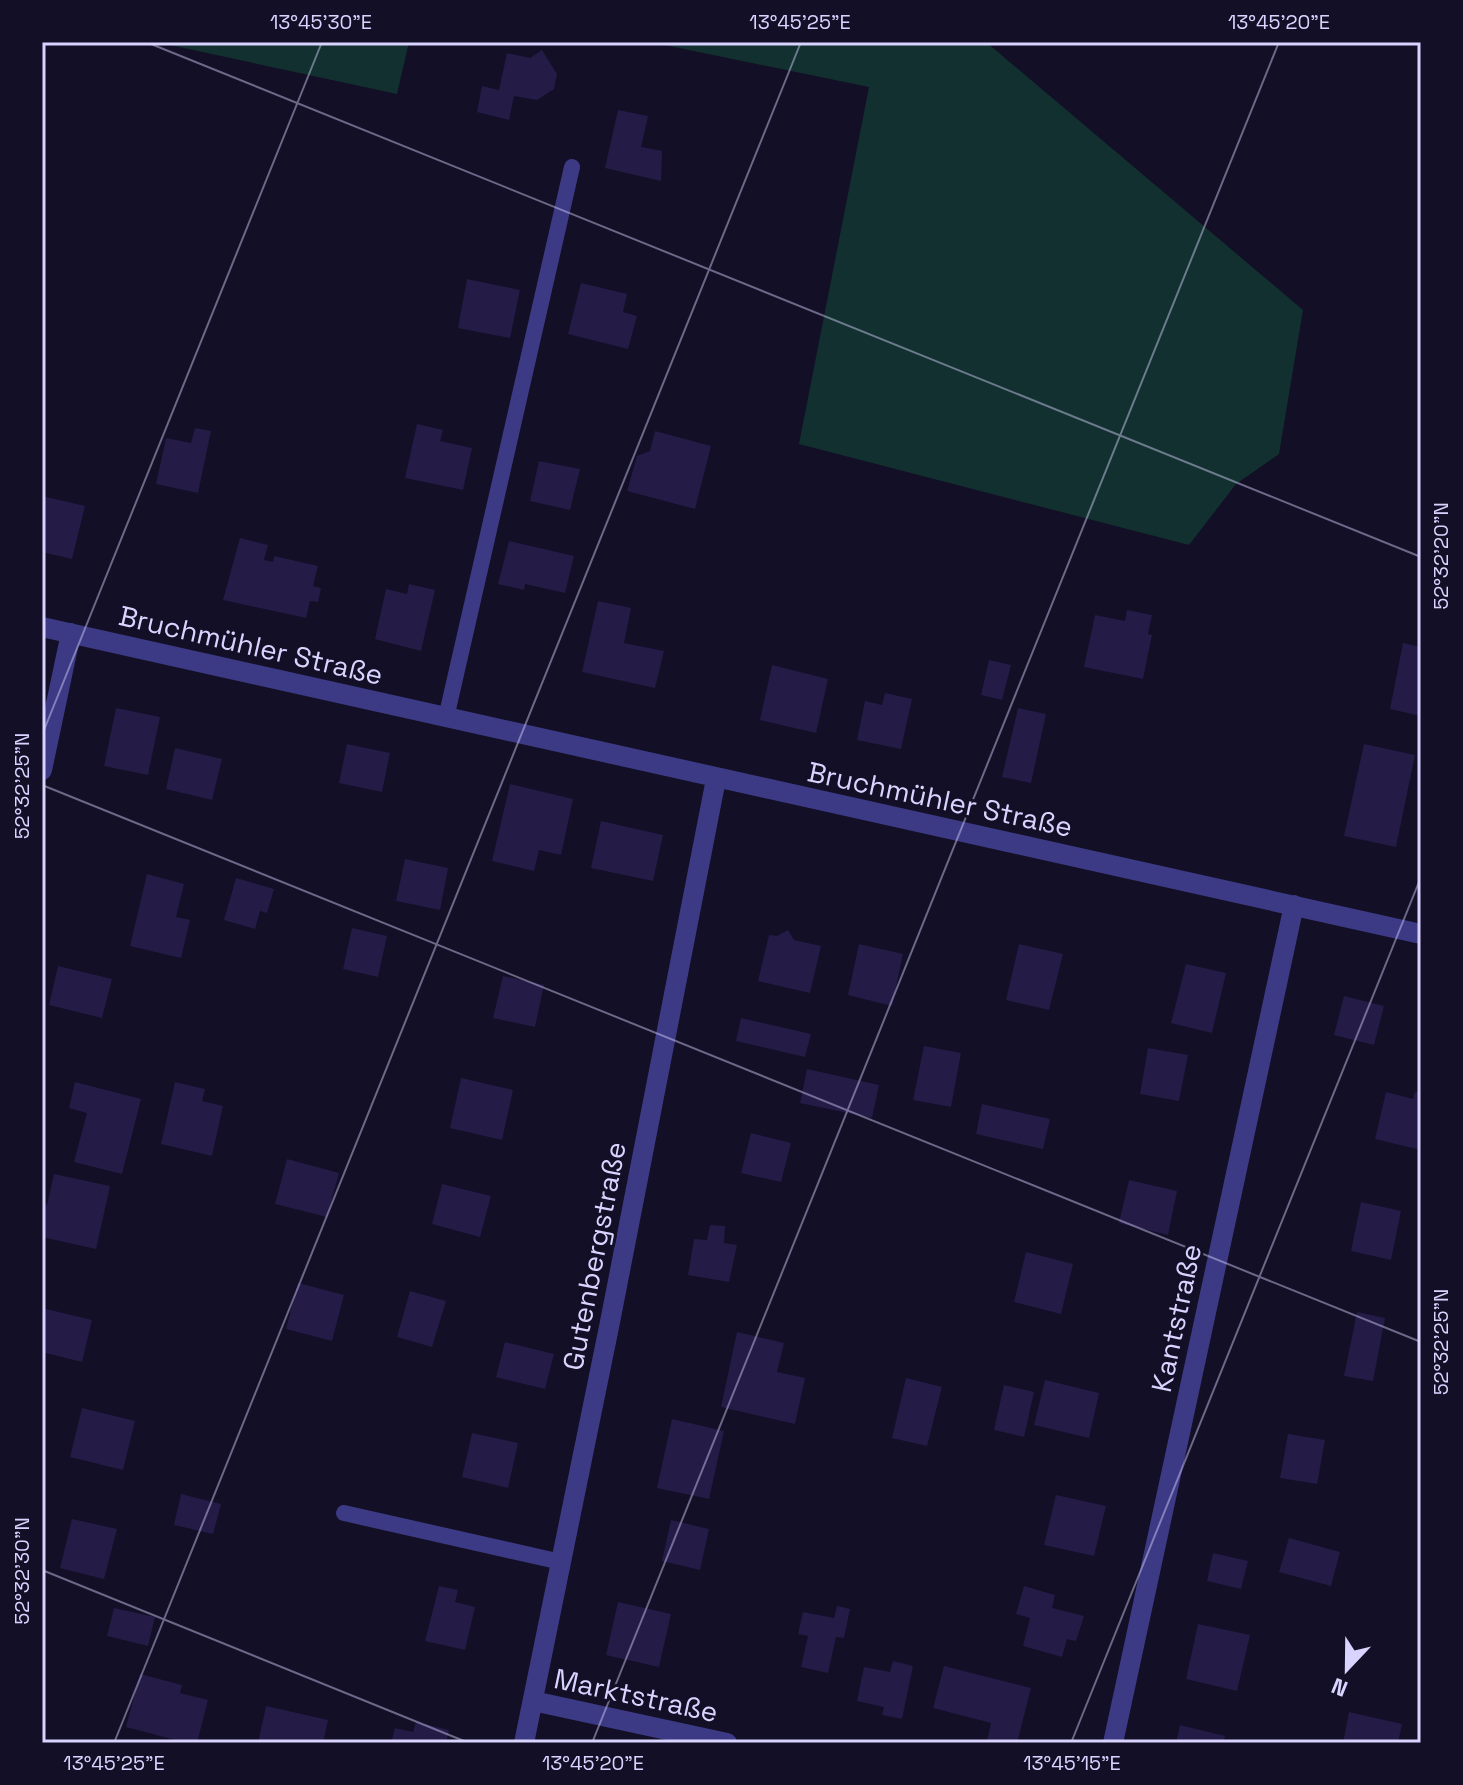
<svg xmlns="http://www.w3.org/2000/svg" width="1463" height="1785" viewBox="0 0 1463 1785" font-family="'Space Grotesk',sans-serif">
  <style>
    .green { fill: #12302f }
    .building { fill: #241b47 }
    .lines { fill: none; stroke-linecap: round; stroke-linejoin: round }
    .service { stroke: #3d3a85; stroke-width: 16 }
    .minor { stroke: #3d3a85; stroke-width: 20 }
    .ticks { fill: none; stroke: #d9d4ff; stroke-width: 2; stroke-opacity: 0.45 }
    .labels { text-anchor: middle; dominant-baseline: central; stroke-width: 6; stroke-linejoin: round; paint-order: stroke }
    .street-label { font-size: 28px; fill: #d9d4ff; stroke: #130f26 }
    .neatline { fill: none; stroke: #d9d4ff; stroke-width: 3 }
    .ticks-label { font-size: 20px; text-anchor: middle; fill: #d9d4ff }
  </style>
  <rect width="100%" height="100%" fill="#130f26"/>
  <path class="green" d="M156,42H409L397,94Z
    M650,42H986L1303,310L1279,454L1236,484L1189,545L799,444L869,87Z"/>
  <path class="building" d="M542,50L557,74L554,89L537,100L514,96L509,120L477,112L482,86L499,90L507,53L530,58Z
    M618,110L648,116L641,147L662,151L661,181L605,168Z
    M467,279L520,290L510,338L458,328Z
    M581,283L627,294L623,312L637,316L628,349L568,334Z
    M417,424L443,430L440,441L472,448L463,490L405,478Z
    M195,428L211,431L198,493L156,484L166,438L191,443Z
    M655,431L711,446L695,509L627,491L637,456L650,451Z
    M539,461L580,469L570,510L530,501Z
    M42,496L85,506L72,559L42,552Z
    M240,538L268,545L264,560L273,562L274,556L318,566L313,586L321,588L318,602L310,601L306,618L223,600Z
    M509,541L574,556L565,593L525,584L524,590L498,584Z
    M409,584L435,590L421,651L375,639L386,589L407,594Z
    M598,601L631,608L624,643L664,651L655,688L582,672Z
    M1127,610L1152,615L1148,634L1152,635L1143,679L1084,667L1095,615L1125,621Z
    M1403,643L1421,647L1420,716L1390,709Z
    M989,660L1011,665L1002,700L981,695Z
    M772,665L828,679L816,733L760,720Z
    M885,693L912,699L901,749L857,740L865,701L882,705Z
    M116,708L160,717L148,775L104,766Z
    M1018,708L1046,714L1031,783L1002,777Z
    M347,744L390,753L382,792L339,783Z
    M1364,744L1415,755L1396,847L1344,836Z
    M175,748L222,759L212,800L166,789Z
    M510,784L573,799L561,855L539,850L534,871L492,861Z
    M601,821L663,835L653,881L591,868Z
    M405,859L448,868L440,910L396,901Z
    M147,874L184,884L176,917L190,920L181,958L130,946Z
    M236,878L274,889L267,913L260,911L255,929L224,920Z
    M352,928L387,936L378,977L343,969Z
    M788,930L794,940L821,946L810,993L758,981L769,935L777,936Z
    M859,944L903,954L892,1006L848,995Z
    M1019,944L1063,954L1049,1010L1006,1000Z
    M1186,964L1226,973L1212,1033L1171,1023Z
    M58,966L112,979L102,1018L49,1005Z
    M503,976L544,985L535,1027L493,1018Z
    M1344,996L1384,1006L1374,1045L1334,1035Z
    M741,1018L811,1034L805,1057L736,1041Z
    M924,1046L961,1053L951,1107L913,1100Z
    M1148,1048L1188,1055L1179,1101L1140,1094Z
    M807,1069L879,1085L872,1118L800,1103Z
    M461,1078L513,1090L502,1140L450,1128Z
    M75,1082L141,1099L122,1174L74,1162L87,1113L69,1108Z
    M175,1082L205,1089L202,1101L223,1106L212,1156L161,1144Z
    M1386,1092L1413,1099L1415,1092L1421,1093V1150L1375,1139Z
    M982,1104L1050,1119L1043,1149L976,1134Z
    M751,1133L791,1143L781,1182L741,1173Z
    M287,1159L339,1173L327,1217L275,1204Z
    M54,1174L110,1186L96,1249L42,1237V1204L47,1205Z
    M1129,1180L1177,1191L1168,1235L1119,1223Z
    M442,1184L491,1196L480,1237L432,1224Z
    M1361,1202L1401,1211L1391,1260L1351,1251Z
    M710,1225L725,1226L724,1243L737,1245L729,1282L688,1275L694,1239L707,1240Z
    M1026,1252L1073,1264L1061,1314L1014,1302Z
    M298,1283L344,1295L332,1341L286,1329Z
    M410,1291L446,1301L432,1347L397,1337Z
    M42,1308L92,1320L82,1362L42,1352Z
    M1357,1312L1385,1318L1373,1381L1344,1376Z
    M737,1332L784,1343L777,1372L805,1378L795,1424L721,1407Z
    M505,1342L554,1354L545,1389L496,1377Z
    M906,1378L942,1387L927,1446L892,1438Z
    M1045,1380L1099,1393L1089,1438L1034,1425Z
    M1004,1385L1034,1392L1024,1437L994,1430Z
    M82,1408L135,1421L123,1470L70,1457Z
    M672,1419L724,1431L709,1499L657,1488Z
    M472,1433L518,1443L508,1488L462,1477Z
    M1288,1434L1325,1440L1317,1484L1280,1478Z
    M181,1494L221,1504L213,1534L174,1525Z
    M1056,1495L1106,1506L1094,1556L1044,1545Z
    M72,1519L117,1529L104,1579L60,1568Z
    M671,1520L709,1529L700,1570L662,1561Z
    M1289,1538L1340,1552L1331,1586L1279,1572Z
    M1213,1553L1248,1561L1241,1589L1207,1581Z
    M439,1586L458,1590L455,1602L475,1607L465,1650L425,1641Z
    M1024,1586L1055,1595L1052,1608L1084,1616L1076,1641L1067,1639L1062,1657L1023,1646L1030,1618L1016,1614Z
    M618,1602L671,1614L659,1667L606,1655Z
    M837,1606L850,1609L844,1638L836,1637L828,1673L801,1667L808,1636L798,1634L803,1612L834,1618Z
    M114,1608L155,1617L148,1646L107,1636Z
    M1198,1624L1250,1635L1237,1691L1186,1679Z
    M893,1661L913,1666L902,1719L882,1715L884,1707L857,1701L864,1667L890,1672Z
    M944,1666L1031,1688L1017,1743L987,1741L991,1723L933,1708Z
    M140,1674L182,1685L180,1693L208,1700L197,1743H187L126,1727Z
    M266,1706L328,1720L323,1743H258Z
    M1349,1712L1402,1724L1398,1743H1343Z
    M416,1722L449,1730L446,1743H391L395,1728L413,1732Z
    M1180,1725L1225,1736L1223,1743H1176Z"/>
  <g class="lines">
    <path class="service" d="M446,718L572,167
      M344,1513L561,1562"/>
    <path class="minor" d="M42,627L1421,934
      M42,770L71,633
      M533,1701L727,1743
      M524,1743L609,1327L716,779
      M1113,1743L1294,905"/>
  </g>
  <path class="ticks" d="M146,42L1421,557M42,735L322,42M42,785L1421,1342M42,1570L469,1743M114,1743L801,42M592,1743L1279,42M1071,1743L1421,877"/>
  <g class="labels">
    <g class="street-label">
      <text transform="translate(251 645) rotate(13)">Bruchmühler Straße</text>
      <text transform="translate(940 799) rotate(12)">Bruchmühler Straße</text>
      <text transform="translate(594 1256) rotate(-79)">Gutenbergstraße</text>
      <text transform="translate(1176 1318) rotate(-78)">Kantstraße</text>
      <text transform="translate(636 1695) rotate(12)">Marktstraße</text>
    </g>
  </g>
  <rect width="1463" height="1785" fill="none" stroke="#130f26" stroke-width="88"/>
  <g transform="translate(1347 1669) rotate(202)" stroke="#130f26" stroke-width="6" paint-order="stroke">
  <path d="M0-6L14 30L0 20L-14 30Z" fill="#d9d4ff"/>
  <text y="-12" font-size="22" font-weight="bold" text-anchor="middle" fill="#d9d4ff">N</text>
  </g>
  <rect x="44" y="44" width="1375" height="1697" class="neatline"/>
  <g class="ticks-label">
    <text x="321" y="29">13°45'30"E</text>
    <text x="800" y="29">13°45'25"E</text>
    <text x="1279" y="29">13°45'20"E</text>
    <text transform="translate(1441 556) rotate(-90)" y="7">52°32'20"N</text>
    <text transform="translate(22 786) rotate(-90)" y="7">52°32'25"N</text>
    <text transform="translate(1441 1342) rotate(-90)" y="7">52°32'25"N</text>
    <text transform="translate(22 1571) rotate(-90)" y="7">52°32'30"N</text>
    <text x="114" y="1770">13°45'25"E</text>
    <text x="593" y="1770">13°45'20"E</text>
    <text x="1072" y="1770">13°45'15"E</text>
  </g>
</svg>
